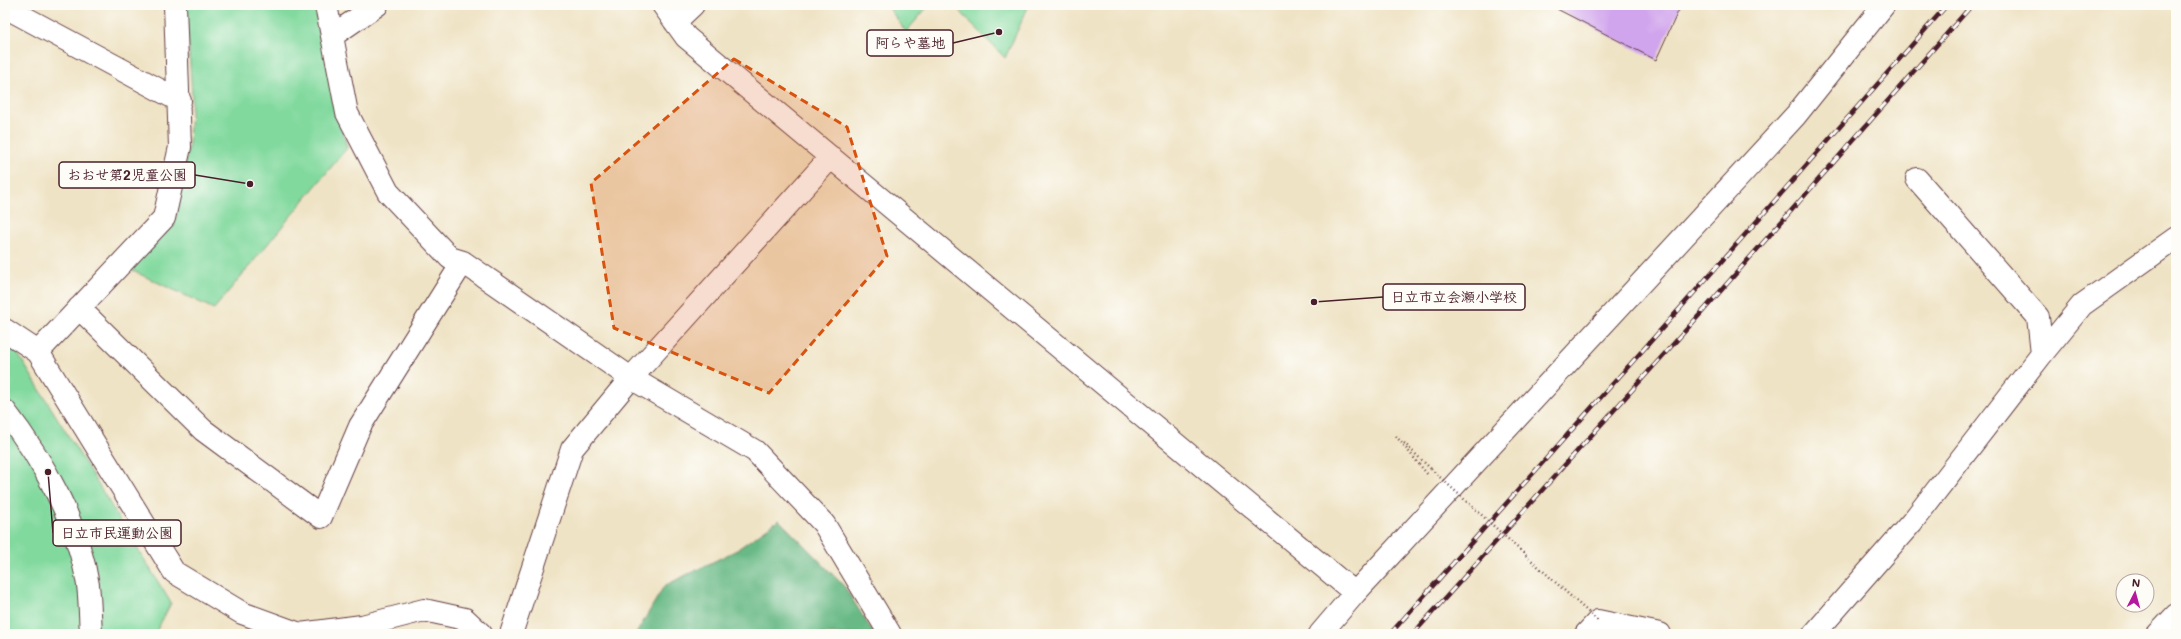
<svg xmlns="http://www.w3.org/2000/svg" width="2181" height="639" viewBox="0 0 2181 639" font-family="Mali,'Klee One',sans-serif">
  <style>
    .green { fill: #81d99e; stroke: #667c64 }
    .forest { fill: #68b985; stroke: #596c58 }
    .building { fill: #d1a5ed }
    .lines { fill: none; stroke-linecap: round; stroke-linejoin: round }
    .minor-casing { stroke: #633c42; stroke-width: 24 }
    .highway-casing { stroke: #633c42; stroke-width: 24 }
    .path { stroke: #633c42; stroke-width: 2.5; stroke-dasharray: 1 3; stroke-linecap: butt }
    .minor { stroke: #fff; stroke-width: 22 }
    .highway { stroke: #fff; stroke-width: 22 }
    .rail-casing { stroke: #4a1f2b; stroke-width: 4.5 }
    .rail { stroke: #fdfcf7; stroke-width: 3; stroke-dasharray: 9; stroke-linecap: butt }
    .path-bridge { stroke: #633c42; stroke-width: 2.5; stroke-dasharray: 1 3; stroke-linecap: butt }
    .marked { fill: #d8530f; fill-opacity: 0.2; stroke: #d8530f; stroke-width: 3; stroke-dasharray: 8 5; stroke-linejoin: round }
    .leader { fill: none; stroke: #4a1f2b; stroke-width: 1.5 }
    .callout-dot { fill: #4a1f2b; stroke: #fdfcf7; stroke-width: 1.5 }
    .callout { fill: #fdfcf7; stroke: #4a1f2b; stroke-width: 1.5 }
    .callout-label { font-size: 14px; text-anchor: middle; font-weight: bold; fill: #4a1f2b }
  </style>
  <rect width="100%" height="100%" fill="#fdfcf7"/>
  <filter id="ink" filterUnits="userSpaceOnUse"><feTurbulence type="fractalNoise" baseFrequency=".025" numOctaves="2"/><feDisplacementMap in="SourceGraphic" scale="8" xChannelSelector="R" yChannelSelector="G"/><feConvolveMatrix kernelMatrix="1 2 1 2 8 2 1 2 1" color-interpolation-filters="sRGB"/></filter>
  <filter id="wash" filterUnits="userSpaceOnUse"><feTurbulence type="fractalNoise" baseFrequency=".012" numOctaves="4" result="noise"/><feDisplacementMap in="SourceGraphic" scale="16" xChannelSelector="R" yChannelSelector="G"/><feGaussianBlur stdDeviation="0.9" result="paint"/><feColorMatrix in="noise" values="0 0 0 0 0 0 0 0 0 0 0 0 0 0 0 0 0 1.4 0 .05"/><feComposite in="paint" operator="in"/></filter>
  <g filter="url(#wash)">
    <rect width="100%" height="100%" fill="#efe3c5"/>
    <path class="green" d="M186,5H314L347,148L214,309L129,269L175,219L189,143L192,95Z
      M887,5H929L906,32Z
      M954,5H1029L1005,58Z
      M5,338L10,341L171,603L155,634H5Z"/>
    <path class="forest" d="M779,520L844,586L874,634H636L664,586L735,551Z"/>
    <g id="blocks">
      <path class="building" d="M1559,5H1681L1656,60L1557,9Z"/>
    </g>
  </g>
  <g filter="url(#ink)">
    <use href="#blocks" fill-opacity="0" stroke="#633c42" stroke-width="1"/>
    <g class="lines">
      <defs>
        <path id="minor" d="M326,5L347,113L388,192L450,258L463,262L631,378L755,451L824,524L890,634
          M663,5L686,37L1355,593
          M5,7L180,101
          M675,22L693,5
          M332,36L377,5
          M79,308L203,430L321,517L360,426L463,262
          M5,330L38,352L174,572L242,613L300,634L362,626L424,610L465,619L481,634
          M38,352L164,218L180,147L175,5
          M2042,354L2082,305L2176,238
          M5,411C43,460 78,523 88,585C90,601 90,618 91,634
          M511,634L572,449L631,378L831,157
          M1320,634L1355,593L1796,115L1884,5
          M1586,634L1598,621L1660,634
          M1814,634L1912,522L2042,354L2038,317L1917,179"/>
        <path id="highway" d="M2158,634L2176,615"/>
      </defs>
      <use href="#minor" class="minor-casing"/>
      <use href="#highway" class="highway-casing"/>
      <path class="path" d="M1396,436L1428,475
        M1404,443L1431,469"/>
      <use href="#minor" class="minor"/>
      <use href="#highway" class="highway"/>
      <defs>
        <path id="rail" d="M1390,634L1691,296L1947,5
          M1413,634L1703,311L1972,5"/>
      </defs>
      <use href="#rail" class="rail-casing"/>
      <use href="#rail" class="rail"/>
      <path class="path-bridge" d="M1431,469L1598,621"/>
    </g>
  </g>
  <path class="marked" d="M734,59L847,127L887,256L769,393L614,328L591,183Z"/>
  <path class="leader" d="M999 32L953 43M250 184L195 175M1314 302L1383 297M48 472L53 533"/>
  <g class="callout-dot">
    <circle cx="999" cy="32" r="4"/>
    <circle cx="250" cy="184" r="4"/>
    <circle cx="1314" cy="302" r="4"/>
    <circle cx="48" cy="472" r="4"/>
  </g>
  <g class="callout">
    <rect x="867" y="30" width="86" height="26" rx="4"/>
    <rect x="59" y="162" width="136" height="26" rx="4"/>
    <rect x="1383" y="284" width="142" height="26" rx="4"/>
    <rect x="53" y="520" width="128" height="26" rx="4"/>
  </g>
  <g class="callout-label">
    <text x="910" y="48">阿らや墓地</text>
    <text x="127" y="180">おおせ第2児童公園</text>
    <text x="1454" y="302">日立市立会瀬小学校</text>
    <text x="117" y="538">日立市民運動公園</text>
  </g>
  <rect width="2181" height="639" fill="none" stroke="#fdfcf7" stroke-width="20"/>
  <g transform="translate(2135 593) rotate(6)"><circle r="19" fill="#fdfcf7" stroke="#b5a4a5"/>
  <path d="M0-3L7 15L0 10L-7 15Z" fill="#b5179e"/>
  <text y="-6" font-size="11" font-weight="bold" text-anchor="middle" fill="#4a1f2b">N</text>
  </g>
</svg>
